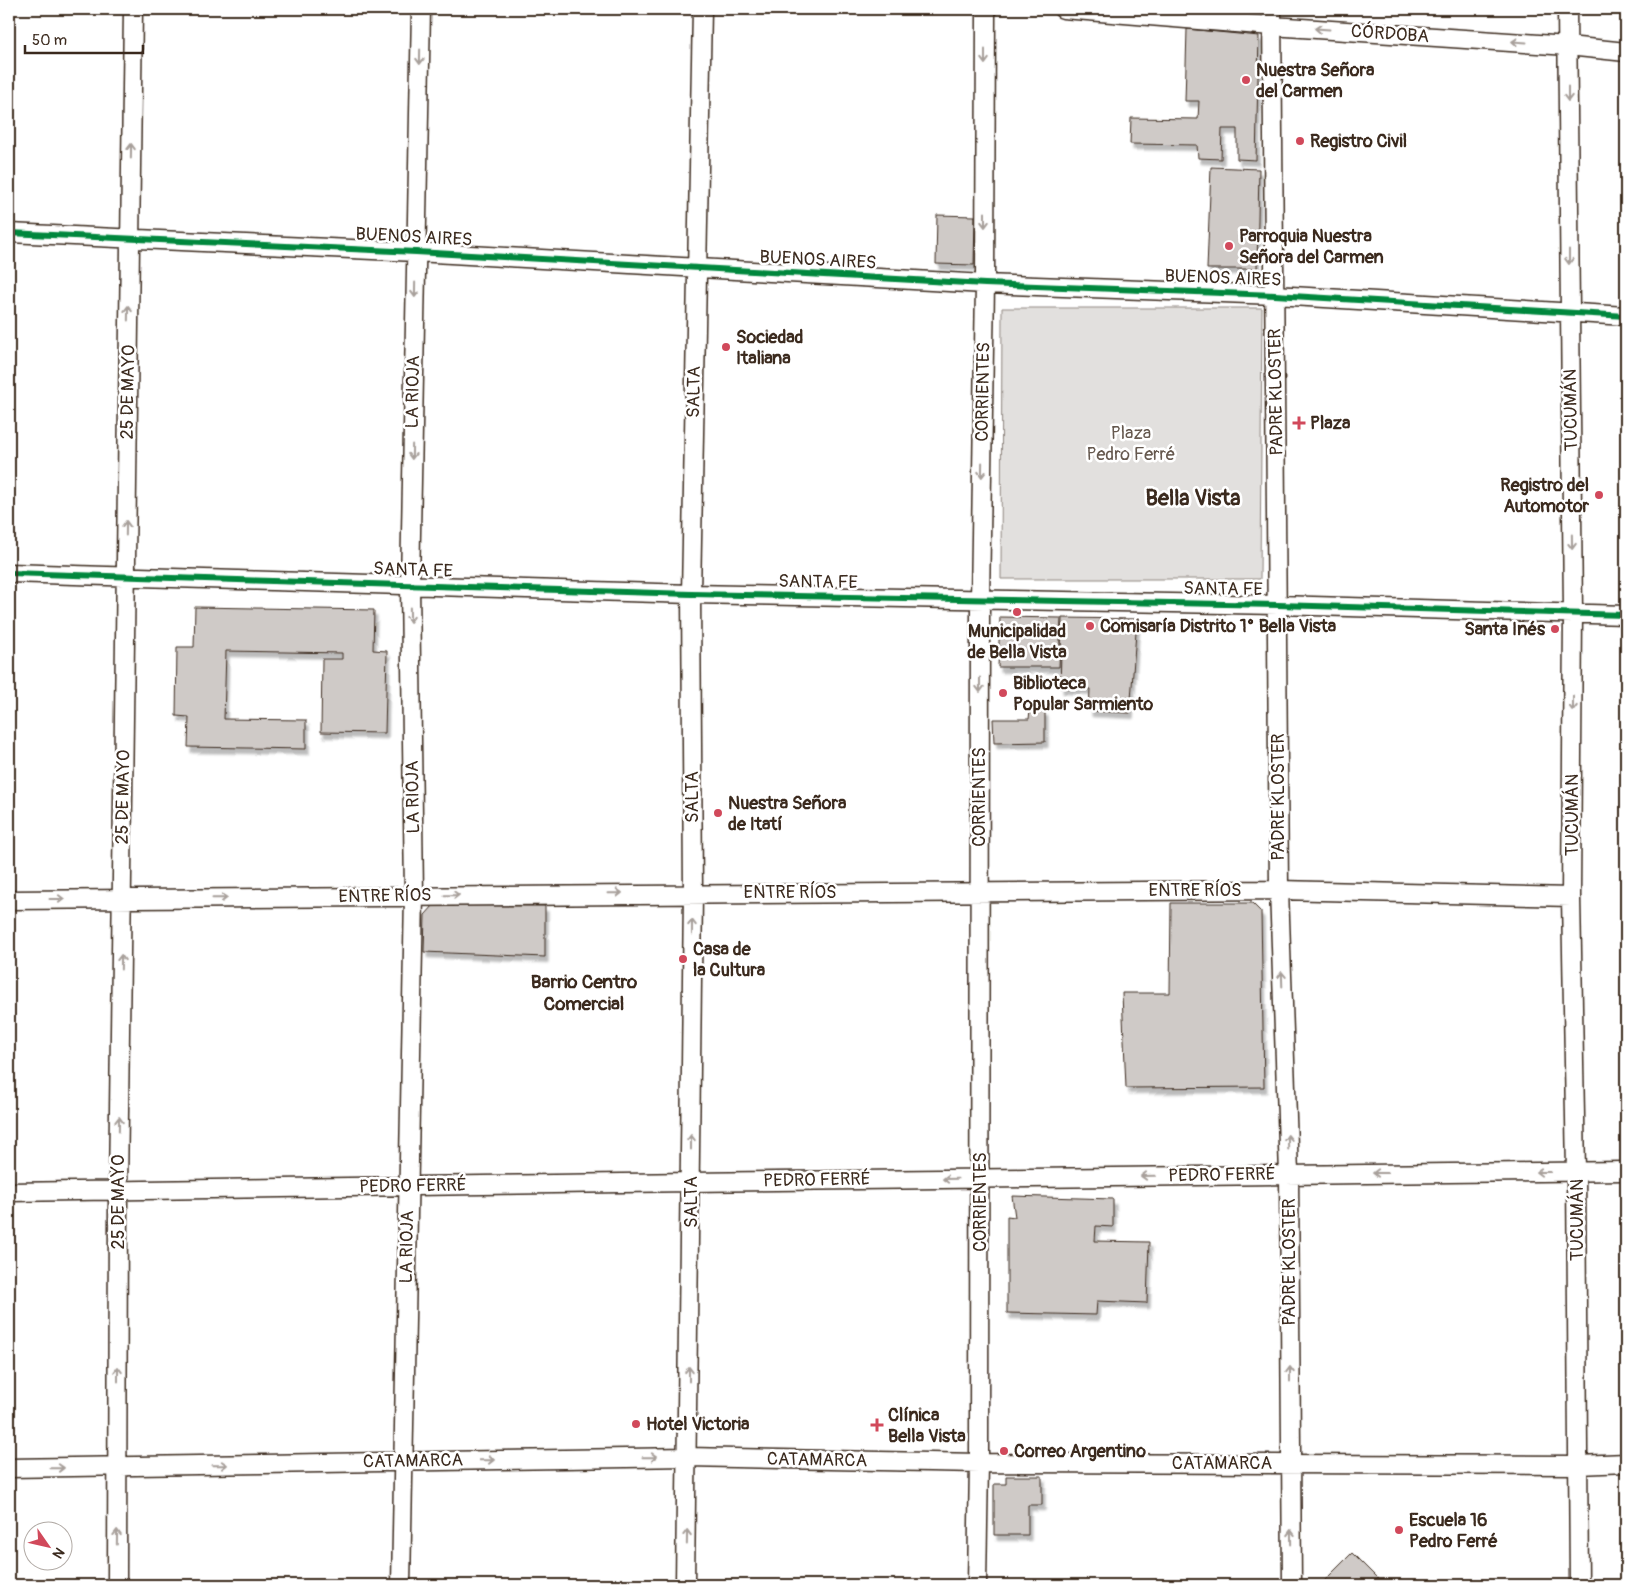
<svg xmlns="http://www.w3.org/2000/svg" width="1635" height="1594" viewBox="0 0 1635 1594" font-family="Pangolin,sans-serif">
  <style>
    .green { fill: #e2e0de; stroke: #8e857e }
    .building { fill: #cfcac7; stroke: #3b2a1e; filter: url(#shadow) }
    .lines { fill: none; stroke-linecap: round; stroke-linejoin: round }
    .minor-casing { stroke: #3b2a1e; stroke-width: 21 }
    .minor { stroke: #fff; stroke-width: 18 }
    .cycleway-casing { stroke: #fff; stroke-width: 9 }
    .cycleway { stroke: #00873e; stroke-width: 6 }
    .oneway { stroke: #a79f9a }
    .poi-dot { fill: #d1495b; stroke: #fff; stroke-width: 2 }
    .labels { text-anchor: middle; dominant-baseline: central; stroke-width: 5; stroke-linejoin: round; paint-order: stroke }
    .street-label { font-size: 18px; fill: #3b2a1e; stroke: #fff }
    .poi-label { font-size: 18px; font-weight: bold; fill: #3b2a1e; stroke: #fff; text-anchor: start }
    .park-label { font-size: 18px; fill: #65584e; stroke: #fff }
    .neighbourhood-label { font-size: 19px; font-weight: bold; fill: #3b2a1e; stroke: #fff }
    .district-label { font-size: 22px; font-weight: bold; fill: #3b2a1e; stroke: #fff }
  </style>
  <defs>
    <filter id="shadow"><feDropShadow dx="3" dy="5.5" stdDeviation="1" flood-color="#0004"/></filter>
  </defs>
  <rect width="100%" height="100%" fill="#fff"/>
  <filter id="ink" filterUnits="userSpaceOnUse"><feTurbulence type="fractalNoise" baseFrequency=".02" numOctaves="2"/><feDisplacementMap in="SourceGraphic" scale="10" xChannelSelector="R" yChannelSelector="G"/><feConvolveMatrix kernelMatrix="1 2 1 2 8 2 1 2 1" color-interpolation-filters="sRGB"/></filter>
  <g filter="url(#ink)">
    <path class="green" d="M1002,308H1262L1260,579H1001Z"/>
    <path class="building" d="M1187,29L1259,36L1256,160L1237,159V129H1222L1221,159L1198,158L1197,145L1130,144L1131,118L1198,119L1199,101H1185Z
      M1211,167L1259,169L1257,269H1207Z
      M937,215L975,216L974,265L936,264Z
      M195,607L374,610L373,650L387,651L385,733L321,732L322,659H342V653L226,651L224,719L306,720V749L188,747L189,717L176,716L177,647H194Z
      M1000,617L1061,618L1059,667H998Z
      M1062,618L1137,619L1130,713L1089,711L1090,689L1060,688Z
      M1030,710L1045,711V742L994,743L993,719H1029Z
      M1171,903H1252L1261,912L1264,1087L1126,1088L1122,993H1170Z
      M434,905L545,906V957L424,952L425,915Z
      M1012,1196L1113,1199V1227L1096,1226L1095,1241L1149,1242L1147,1303L1097,1301L1096,1315L1007,1313V1216L1015,1217Z
      M1006,1476H1042V1505H1028V1535H994V1484H1006Z
      M1352,1553L1384,1585H1320Z"/>
    <g class="lines">
      <defs>
        <path id="minor" d="M1063,9L1272,26L1568,46L1626,52
          M1272,9L1279,890L1289,1174L1292,1585
          M1567,9L1573,613L1571,897L1576,1172L1579,1585
          M9,233L416,252L985,284L1275,295L1626,316
          M9,573L691,594L1278,605L1626,615
          M9,900L1279,890L1571,897
          M9,1192L691,1182L1626,1171
          M9,1468L688,1457L979,1463L1579,1465L1626,1463
          M117,1585L118,1190L133,9
          M401,1585L414,895L410,585L421,9
          M685,1585L693,893L691,594L702,9
          M977,1585L979,1463L980,600L985,284L986,9"/>
      </defs>
      <use href="#minor" class="minor-casing"/>
      <use href="#minor" class="minor"/>
      <defs>
        <path id="cycleway" d="M9,233L416,252L985,284L1275,295L1626,316
          M9,573L691,594L1278,605L1626,615"/>
      </defs>
      <use href="#cycleway" class="cycleway-casing"/>
      <use href="#cycleway" class="cycleway"/>
    </g>
    <defs><path id="oneway-shaft" d="M-6 0H5M1.5-3L5.5 0L1.5 3" fill="none" stroke-width="1.6" stroke-linecap="round" stroke-linejoin="round" transform="scale(1.25)"/></defs>
    <g class="oneway">
      <use href="#oneway-shaft" transform="translate(1322 29) rotate(-176)"/>
      <use href="#oneway-shaft" transform="translate(1519 42) rotate(-176)"/>
      <use href="#oneway-shaft" transform="translate(420 57) rotate(91)"/>
      <use href="#oneway-shaft" transform="translate(985 57) rotate(90)"/>
      <use href="#oneway-shaft" transform="translate(1568 94) rotate(90)"/>
      <use href="#oneway-shaft" transform="translate(131 151) rotate(-89)"/>
      <use href="#oneway-shaft" transform="translate(985 220) rotate(90)"/>
      <use href="#oneway-shaft" transform="translate(1569 257) rotate(90)"/>
      <use href="#oneway-shaft" transform="translate(415 290) rotate(91)"/>
      <use href="#oneway-shaft" transform="translate(128 313) rotate(-89)"/>
      <use href="#oneway-shaft" transform="translate(412 452) rotate(91)"/>
      <use href="#oneway-shaft" transform="translate(982 470) rotate(91)"/>
      <use href="#oneway-shaft" transform="translate(126 528) rotate(-89)"/>
      <use href="#oneway-shaft" transform="translate(1572 542) rotate(89)"/>
      <use href="#oneway-shaft" transform="translate(410 615) rotate(89)"/>
      <use href="#oneway-shaft" transform="translate(980 685) rotate(90)"/>
      <use href="#oneway-shaft" transform="translate(1573 704) rotate(90)"/>
      <use href="#oneway-shaft" transform="translate(615 893) rotate(-1)"/>
      <use href="#oneway-shaft" transform="translate(452 895) rotate(-1)"/>
      <use href="#oneway-shaft" transform="translate(220 898) rotate(-1)"/>
      <use href="#oneway-shaft" transform="translate(57 899)"/>
      <use href="#oneway-shaft" transform="translate(692 927) rotate(-90)"/>
      <use href="#oneway-shaft" transform="translate(121 962) rotate(-89)"/>
      <use href="#oneway-shaft" transform="translate(1282 979) rotate(-92)"/>
      <use href="#oneway-shaft" transform="translate(119 1124) rotate(-89)"/>
      <use href="#oneway-shaft" transform="translate(691 1142) rotate(-90)"/>
      <use href="#oneway-shaft" transform="translate(1288 1142) rotate(-92)"/>
      <use href="#oneway-shaft" transform="translate(1543 1172) rotate(180)"/>
      <use href="#oneway-shaft" transform="translate(1380 1173) rotate(180)"/>
      <use href="#oneway-shaft" transform="translate(1148 1176) rotate(179)"/>
      <use href="#oneway-shaft" transform="translate(950 1179) rotate(179)"/>
      <use href="#oneway-shaft" transform="translate(118 1374) rotate(-90)"/>
      <use href="#oneway-shaft" transform="translate(689 1374) rotate(-90)"/>
      <use href="#oneway-shaft" transform="translate(1290 1374) rotate(-90)"/>
      <use href="#oneway-shaft" transform="translate(650 1457) rotate(-1)"/>
      <use href="#oneway-shaft" transform="translate(487 1460) rotate(-1)"/>
      <use href="#oneway-shaft" transform="translate(220 1465) rotate(-1)"/>
      <use href="#oneway-shaft" transform="translate(57 1468) rotate(-1)"/>
      <use href="#oneway-shaft" transform="translate(117 1537) rotate(-89)"/>
      <use href="#oneway-shaft" transform="translate(687 1537) rotate(-89)"/>
      <use href="#oneway-shaft" transform="translate(1291 1537) rotate(-91)"/>
    </g>
  </g>
  <g class="poi-dot">
    <circle cx="1246" cy="80" r="5"/>
    <circle cx="1300" cy="141" r="5"/>
    <circle cx="1229" cy="246" r="5"/>
    <circle cx="726" cy="347" r="5"/>
    <path d="M1296.5 415.5h5v5h5v5h-5v5h-5v-5h-5v-5h5z"/>
    <circle cx="1599" cy="495" r="5"/>
    <circle cx="1017" cy="612" r="5"/>
    <circle cx="1090" cy="626" r="5"/>
    <circle cx="1555" cy="629" r="5"/>
    <circle cx="1003" cy="693" r="5"/>
    <circle cx="718" cy="813" r="5"/>
    <circle cx="683" cy="959" r="5"/>
    <circle cx="636" cy="1424" r="5"/>
    <path d="M874.5 1417.5h5v5h5v5h-5v5h-5v-5h-5v-5h5z"/>
    <circle cx="1004" cy="1451" r="5"/>
    <circle cx="1399" cy="1530" r="5"/>
  </g>
  <g class="labels">
    <g class="street-label">
      <text transform="translate(1390 34) rotate(4)">CÓRDOBA</text>
      <text transform="translate(414 237) rotate(3)">BUENOS AIRES</text>
      <text transform="translate(818 260) rotate(3)">BUENOS AIRES</text>
      <text transform="translate(1223 278) rotate(2)">BUENOS AIRES</text>
      <text transform="translate(128 392) rotate(-89)">25 DE MAYO</text>
      <text transform="translate(413 392) rotate(-89)">LA RIOJA</text>
      <text transform="translate(694 392) rotate(-89)">SALTA</text>
      <text transform="translate(983 392) rotate(-89)">CORRIENTES</text>
      <text transform="translate(1276 392) rotate(-91)">PADRE KLOSTER</text>
      <text transform="translate(1571 410) rotate(-91)">TUCUMÁN</text>
      <text transform="translate(413 570) rotate(2)">SANTA FE</text>
      <text transform="translate(818 582) rotate(1)">SANTA FE</text>
      <text transform="translate(1223 589) rotate(1)">SANTA FE</text>
      <text transform="translate(123 797) rotate(-89)">25 DE MAYO</text>
      <text transform="translate(413 797) rotate(-91)">LA RIOJA</text>
      <text transform="translate(692 797) rotate(-90)">SALTA</text>
      <text transform="translate(979 797) rotate(-90)">CORRIENTES</text>
      <text transform="translate(1278 797) rotate(-90)">PADRE KLOSTER</text>
      <text transform="translate(1572 815) rotate(-90)">TUCUMÁN</text>
      <text x="1195" y="890">ENTRE RÍOS</text>
      <text x="790" y="892">ENTRE RÍOS</text>
      <text transform="translate(385 896) rotate(-1)">ENTRE RÍOS</text>
      <text transform="translate(1222 1175) rotate(-1)">PEDRO FERRÉ</text>
      <text transform="translate(817 1180) rotate(-1)">PEDRO FERRÉ</text>
      <text transform="translate(413 1186) rotate(-1)">PEDRO FERRÉ</text>
      <text transform="translate(118 1202) rotate(-90)">25 DE MAYO</text>
      <text transform="translate(691 1202) rotate(-90)">SALTA</text>
      <text transform="translate(980 1202) rotate(-90)">CORRIENTES</text>
      <text transform="translate(1577 1220) rotate(-90)">TUCUMÁN</text>
      <text transform="translate(407 1247) rotate(-89)">LA RIOJA</text>
      <text transform="translate(1289 1262) rotate(-90)">PADRE KLOSTER</text>
      <text transform="translate(817 1460) rotate(1)">CATAMARCA</text>
      <text transform="translate(413 1461) rotate(-1)">CATAMARCA</text>
      <text x="1222" y="1463">CATAMARCA</text>
    </g>
    <g class="poi-label">
      <text x="1256" y="70">Nuestra Señora<tspan x="1256" dy="21">del Carmen</tspan></text>
      <text x="1310" y="141">Registro Civil</text>
      <text x="1239" y="236">Parroquia Nuestra<tspan x="1239" dy="21">Señora del Carmen</tspan></text>
      <text x="736" y="337">Sociedad<tspan x="736" dy="21">Italiana</tspan></text>
      <text x="1310" y="423">Plaza</text>
      <text x="1589" y="485" text-anchor="end">Registro del<tspan x="1589" dy="21">Automotor</tspan></text>
      <text x="1100" y="626">Comisaría Distrito 1° Bella Vista</text>
      <text x="1545" y="629" text-anchor="end">Santa Inés</text>
      <text x="1017" y="631" text-anchor="middle">Municipalidad<tspan x="1017" dy="21">de Bella Vista</tspan></text>
      <text x="1013" y="683">Biblioteca<tspan x="1013" dy="21">Popular Sarmiento</tspan></text>
      <text x="728" y="803">Nuestra Señora<tspan x="728" dy="21">de Itatí</tspan></text>
      <text x="693" y="949">Casa de<tspan x="693" dy="21">la Cultura</tspan></text>
      <text x="888" y="1415">Clínica<tspan x="888" dy="21">Bella Vista</tspan></text>
      <text x="646" y="1424">Hotel Victoria</text>
      <text x="1014" y="1451">Correo Argentino</text>
      <text x="1409" y="1520">Escuela 16<tspan x="1409" dy="21">Pedro Ferré</tspan></text>
    </g>
    <g class="park-label">
      <text x="1131" y="433">Plaza<tspan x="1131" dy="21">Pedro Ferré</tspan></text>
    </g>
    <g class="neighbourhood-label">
      <text x="584" y="982">Barrio Centro<tspan x="584" dy="22">Comercial</tspan></text>
    </g>
    <g class="district-label">
      <text x="1193" y="498">Bella Vista</text>
    </g>
  </g>
  <rect width="1635" height="1594" fill="none" stroke="#fff" stroke-width="30"/>
  <rect x="15" y="15" width="1605" height="1564" fill="none" stroke="#3b2a1e" stroke-width="2" filter="url(#ink)"/>
  <g transform="translate(48 1546) rotate(124)"><circle r="24" fill="#ffffff" stroke="#b1aaa5"/>
  <path d="M0-4L9 19L0 12L-9 19Z" fill="#d1495b"/>
  <text y="-8" font-size="14" font-weight="bold" text-anchor="middle" fill="#3b2a1e">N</text>
  </g>
  <path d="M25 45v8h118v-8" fill="none" stroke="#3b2a1e" stroke-width="2.5"/>
  <text x="32" y="45" font-size="15" fill="#3b2a1e" stroke="#ffffff" stroke-width="4" paint-order="stroke">50 m</text>
</svg>
